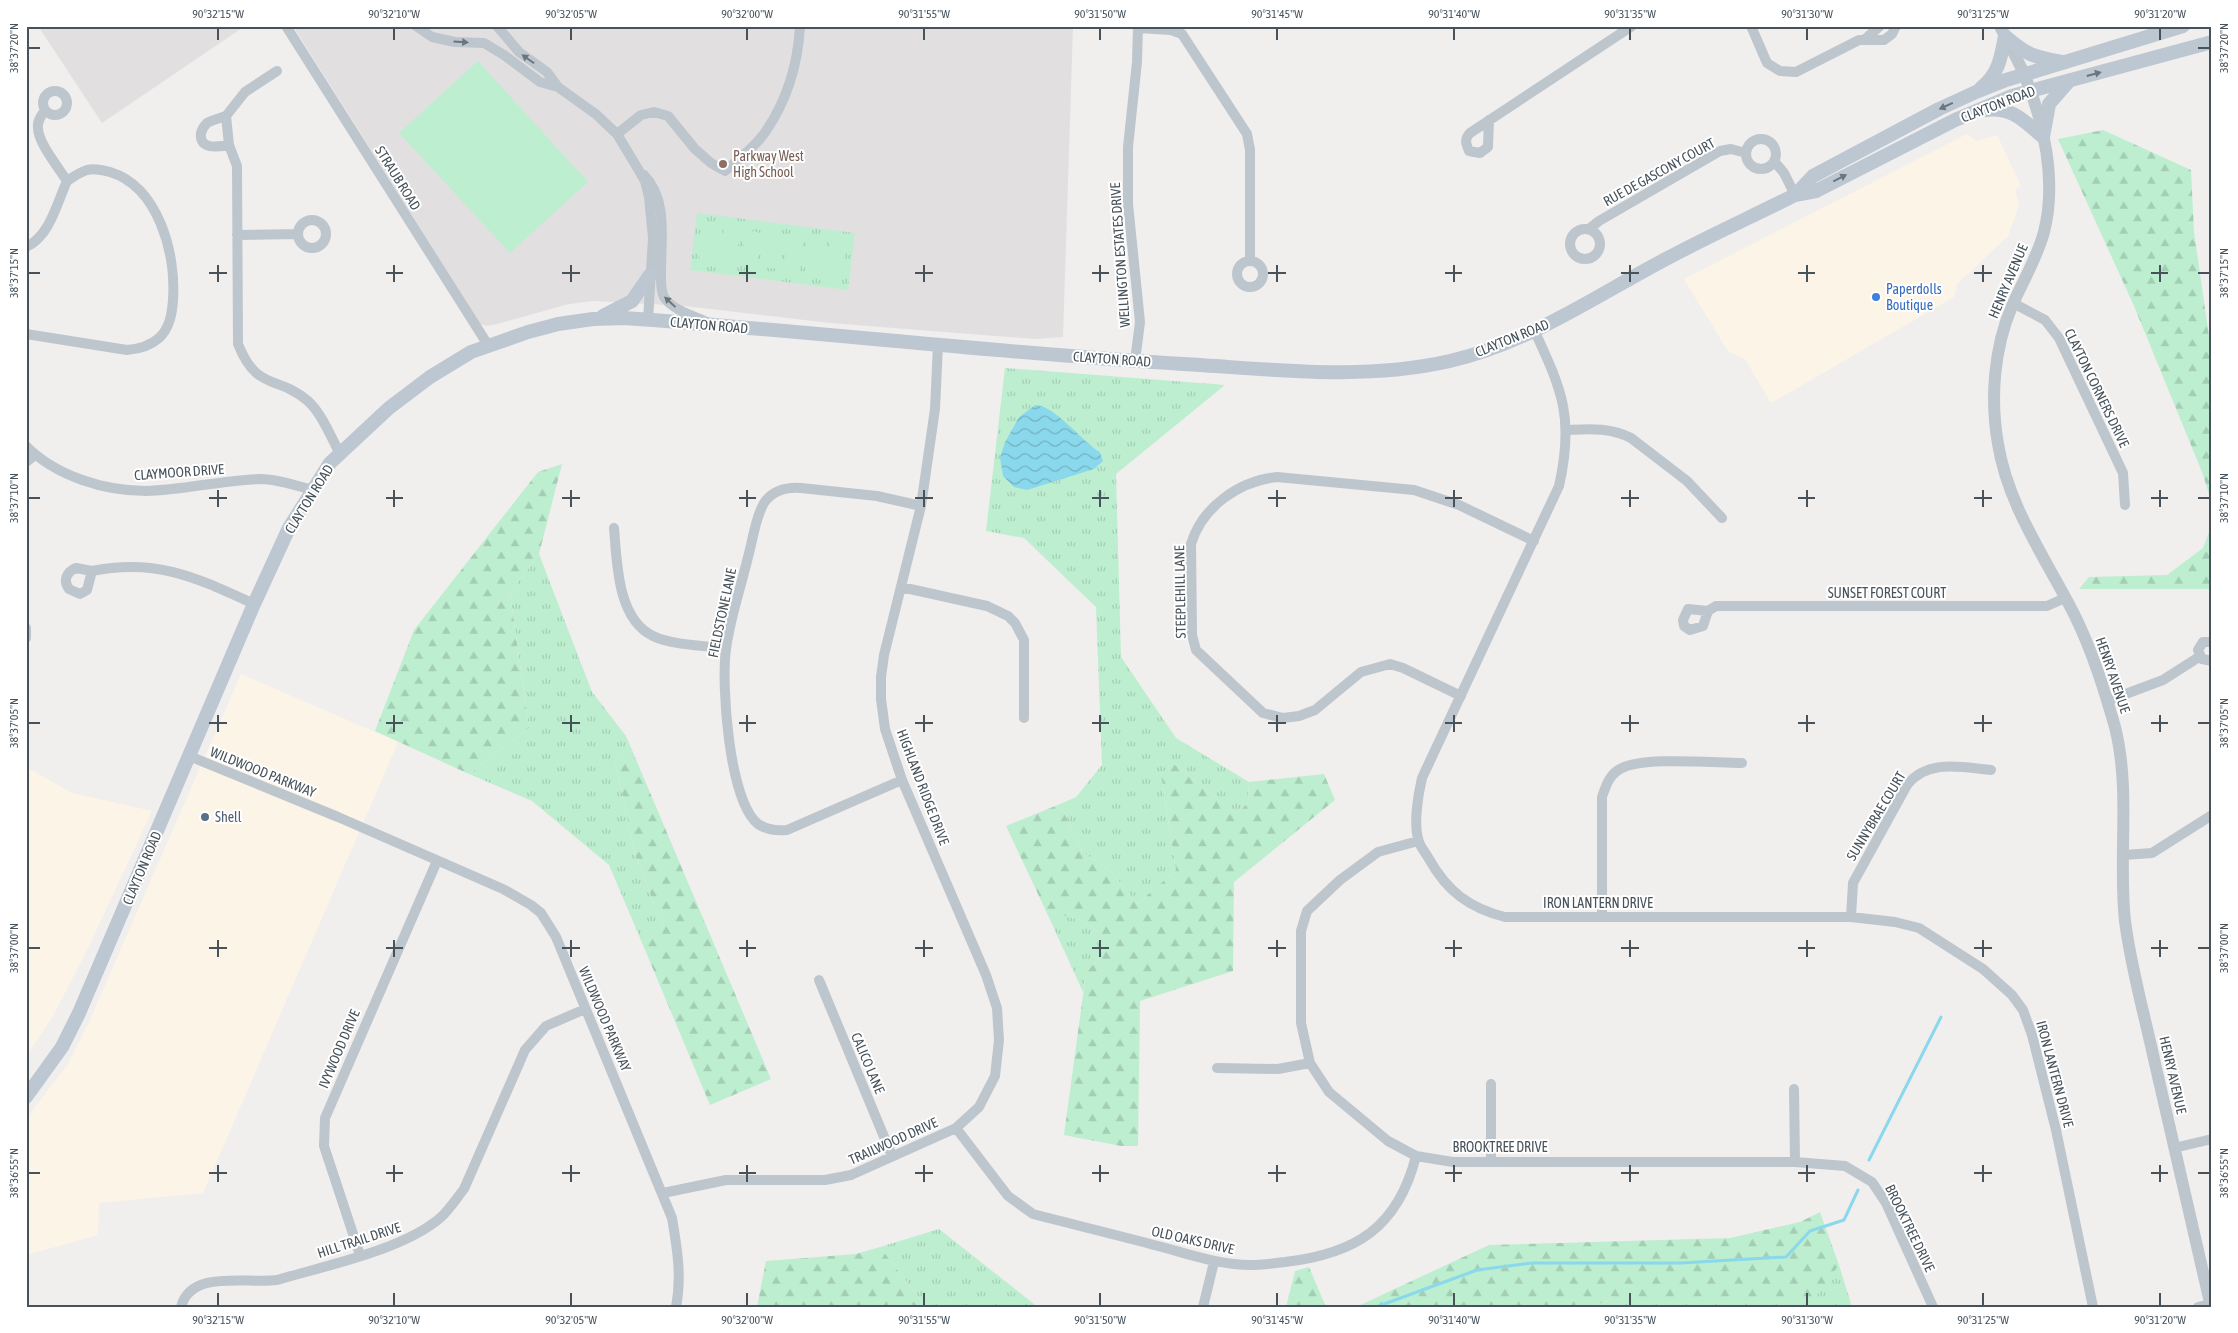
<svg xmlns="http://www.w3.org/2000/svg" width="2238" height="1333" viewBox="0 0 2238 1333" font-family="'Asap Condensed',sans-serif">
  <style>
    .commercial { fill: #fcf5e7 }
    .education { fill: #e2dfe0 }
    .grass { fill: url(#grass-tufts); fill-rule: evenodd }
    .forest { fill: url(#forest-firs) }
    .pitch { fill: #bdeecf }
    .water { fill: url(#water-waves) }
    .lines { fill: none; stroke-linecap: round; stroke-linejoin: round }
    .stream { stroke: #8ad8eb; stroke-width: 3 }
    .minor { stroke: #bdc6cd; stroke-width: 10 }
    .tertiary { stroke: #bdc6cd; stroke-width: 12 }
    .secondary { stroke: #bcc7d2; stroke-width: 14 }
    .oneway { fill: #6a757d }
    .oneway2 { fill: #6a757f }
    .ticks { fill: none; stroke: #47525b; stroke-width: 2 }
    .education-dot { fill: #8d6e63; stroke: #fff; stroke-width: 2 }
    .shop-dot { fill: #3f7fe0; stroke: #fff; stroke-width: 2 }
    .service-dot { fill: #5c6f8a; stroke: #fff; stroke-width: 2 }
    .labels { text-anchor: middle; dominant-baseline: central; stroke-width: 4; stroke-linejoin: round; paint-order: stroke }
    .street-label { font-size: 14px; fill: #47525b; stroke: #fff }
    .education-label { font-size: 14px; fill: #785e54; stroke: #fff; text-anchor: start }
    .shop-label { font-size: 14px; fill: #366cbe; stroke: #fff; text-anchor: start }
    .service-label { font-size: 14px; fill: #4e5e75; stroke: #fff; text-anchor: start }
    .neatline { fill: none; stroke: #47525b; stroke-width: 2 }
    .ticks-label { font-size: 12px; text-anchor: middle; fill: #47525b }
  </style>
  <defs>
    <pattern id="grass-tufts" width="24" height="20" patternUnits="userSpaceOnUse" patternTransform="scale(1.25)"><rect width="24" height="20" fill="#bdeecf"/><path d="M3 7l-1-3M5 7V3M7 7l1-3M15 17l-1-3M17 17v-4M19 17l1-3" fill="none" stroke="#a4ceb4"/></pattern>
    <pattern id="forest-firs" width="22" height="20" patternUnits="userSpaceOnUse" patternTransform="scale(1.25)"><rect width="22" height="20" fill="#bdeecf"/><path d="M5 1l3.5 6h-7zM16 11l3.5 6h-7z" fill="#a4ceb4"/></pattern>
    <pattern id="water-waves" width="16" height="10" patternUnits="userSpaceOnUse" patternTransform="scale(1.25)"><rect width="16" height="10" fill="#8ad8eb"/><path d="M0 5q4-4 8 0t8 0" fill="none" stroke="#73b2c1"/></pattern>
  </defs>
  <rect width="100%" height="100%" fill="#f1eeee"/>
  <path class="commercial" d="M1967,134L1977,141L1997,135L2021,186L2015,190L2019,205L2008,236L1957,284L1954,297L1771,403L1745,359L1728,351L1684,279Z
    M241,674L398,742L203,1193L99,1203L98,1235L26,1255V1119L68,1064L89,1022Z
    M26,767L72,793L152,811L88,948L53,1016L26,1056Z"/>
  <path class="education" d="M38,26H245L102,123Z
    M293,26H1073L1063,337L1035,339L830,323L684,306L594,301L569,304L497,324L487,326L480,324Z"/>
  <path class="grass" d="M697,213L855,233L848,290L690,270Z
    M1005,368L1225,385L1116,474L1121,657L1176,738L1249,782L1248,803L1236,814L1174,764L1161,774L1176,870L1137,904L1111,871L1082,852L1060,804L1076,797L1102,765L1096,607L1024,538L986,531ZM1035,405L1100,452L1103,461L1005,442L1019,417Z
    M539,554L592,692L626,736L632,750L615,762L635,854L663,927L643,945L609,865L532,801L469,774L529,728L510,593Z
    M1046,911L1081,920L1101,933V955L1086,973L1083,992Z
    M939,1229L1034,1304V1307H926L880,1247Z
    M1839,1265L1852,1307H1591L1612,1299H1813Z"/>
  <path class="forest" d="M2103,130L2191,170L2194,232L2212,357V503L2202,472L2134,306L2058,139Z
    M562,464L539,554L510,593L529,728L469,774L375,731L414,630L538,472Z
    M2212,525V589H2079L2089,577L2167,575L2203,548Z
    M632,750L771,1079L710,1105L643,945L663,927L635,854L615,762Z
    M1174,764L1236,814L1248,803L1249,782L1324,774L1335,800L1234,882L1233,971L1140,1001L1138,1146H1121L1064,1135L1086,973L1101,955V933L1081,920L1046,911L1006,826L1060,804L1082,852L1111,871L1137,904L1176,870L1161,774Z
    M1820,1212L1839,1265L1814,1299H1612L1591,1307H1356L1489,1245L1730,1238L1800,1222Z
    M880,1247L926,1307H757L766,1261L856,1254Z
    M1309,1267L1326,1307H1286L1295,1271Z"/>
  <path class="pitch" d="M478,61L588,182L510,253L399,133Z
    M703,225L719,227L715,261L699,259Z
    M724,228L740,230L736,264L720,262Z
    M746,230L761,233L757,267L741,265Z
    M767,233L783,235L778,269L762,267Z
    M788,235L804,238L800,272L784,270Z
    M809,238L825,241L821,275L805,273Z
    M830,241L846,243L842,277L826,276Z"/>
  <path class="water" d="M1035,405C1055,405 1081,441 1100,452L1103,461L1094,469L1027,490L1014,487L1003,476L1000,458L1005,442L1019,417Z"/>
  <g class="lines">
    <path class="stream" d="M1869,1160L1941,1017
      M1376,1307L1477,1270L1532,1263H1681L1786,1257L1810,1231L1844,1220L1858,1190"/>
    <path class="minor" d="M286,26L488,345
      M416,26L432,37L455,42L484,43L504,55L540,82L558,87
      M497,26L519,52L547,72L558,87L597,115L617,134L638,169L645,181L649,197L653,238L648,320
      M1751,26L1767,63L1780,71L1796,72L1859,40H1884L1892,34L1896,26
      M1138,28L1171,30L1182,34L1247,134L1250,150V261
      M1864,40L1880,26
      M277,71L245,92L226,116L229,145L237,166L238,344C257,392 278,375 308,401C322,414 331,437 340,454
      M43 103a12 12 0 1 1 24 0a12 12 0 1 1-24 0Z
      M45,110C41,116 37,121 38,128C38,143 59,168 67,181
      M226,116C220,118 212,120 207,123C204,126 202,129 201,133C199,150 218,147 229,145
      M1489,120L1488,147L1480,153L1469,151C1466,144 1464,139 1470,133L1632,26
      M617,134L641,115L654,112L668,116L695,149L711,163L725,171C739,159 755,147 766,131C787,100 798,63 800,26
      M1746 154a15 15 0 1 1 30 0a15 15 0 1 1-30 0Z
      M1774,161L1784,173L1795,195
      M644,175C668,199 661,239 661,271C661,279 660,289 664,297C672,310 694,316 707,322
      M298 234a14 14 0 1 1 28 0a14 14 0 1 1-28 0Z
      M1570 244a15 15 0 1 1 30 0a15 15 0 1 1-30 0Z
      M1589,229L1599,221L1720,151L1731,149L1746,153
      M237,235L298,234
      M26,247C50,236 57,203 67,181
      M1237 274a13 13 0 1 1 26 0a13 13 0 1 1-26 0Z
      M2013,303L2045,320L2059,338L2123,473L2125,505
      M1535,332C1563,392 1574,419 1559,486L1422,778C1418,795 1413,825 1419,842C1421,848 1426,853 1429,859C1447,891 1469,908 1505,917H1851L1895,922L1919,928L1983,969L2012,995L2023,1010L2032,1035L2056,1130L2093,1307
      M26,334L127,350C139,349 150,346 159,338C170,328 172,313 173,300C176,254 159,187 110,172C103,170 94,168 87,170C80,172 73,177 67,181
      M1135,361L1140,322L1128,204V147L1137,62L1138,26
      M1567,430C1589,429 1610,427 1631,438L1687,481L1722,518
      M26,446C56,476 104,491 146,491C184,490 222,480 261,479C278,479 296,486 313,490
      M26,462L35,455
      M614,528C617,562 617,619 653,636C671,645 705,646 726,648
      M76,568L92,571L87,590L80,594L69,589C63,581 66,572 76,568Z
      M92,571C157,558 197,578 254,604
      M901,587L987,606L1008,616L1015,623L1024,640V718
      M1708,611L1703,626L1690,630L1684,626L1683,620L1688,609L1708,611L1716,606H2047L2065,598
      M26,628V638
      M2212,642H2203L2198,650L2202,659L2212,661
      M1461,696L1403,668L1390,664L1361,672L1315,710L1299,716L1283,718L1263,713L1196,650L1192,635L1191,544C1202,507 1239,481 1277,477L1414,490L1459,505L1534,541
      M2107,701L2163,680L2199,657
      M189,756L338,817L503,889L531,905L541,913L556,937L672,1218C677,1247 682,1277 676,1307
      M902,780L787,830C777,831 767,830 758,824C729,801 721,685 726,649C730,618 741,587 748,557C753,540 755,518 764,503C773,490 787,487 801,488L877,496L921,506
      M1418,841L1378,852L1340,880L1307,911L1301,931V1023L1310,1063L1329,1092L1388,1141L1416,1156L1453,1162H1795L1845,1166L1872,1182L1886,1203L1933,1307
      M2124,855L2152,853L2212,815
      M1602,916V797C1606,786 1609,775 1620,769C1643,756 1714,763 1742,763
      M1851,917L1853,883L1907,785C1927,759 1961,767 1991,770
      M819,980L892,1156
      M1217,1068L1278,1069L1310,1063
      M1794,1089L1795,1162
      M956,1128L1008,1196L1033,1214C1075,1225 1117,1235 1158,1246C1189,1254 1219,1265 1251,1265C1262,1265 1274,1263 1285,1262C1355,1254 1398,1228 1416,1156
      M2174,1148L2212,1139
      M1491,1161V1084
      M663,1193L726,1180H825L851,1175L956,1128L979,1107L995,1076L999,1040L997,1008L986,975L902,780L885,729L881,699V677L884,655L921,506L935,409L938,345
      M360,1255L324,1146L325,1118L437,861
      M181,1307C191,1269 247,1284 277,1280C324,1266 403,1250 440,1218C449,1210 456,1199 464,1189L525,1050L546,1026L585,1009
      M1203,1307L1214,1262
      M2198,1307L2210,1304"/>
    <path class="tertiary" d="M2000,26C2008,42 2017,58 2024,74C2044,121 2057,182 2044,232C2037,258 2023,281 2012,306C1994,348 1990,398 1998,444C2008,506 2046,559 2074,614C2092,650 2104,689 2115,727C2131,791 2118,857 2125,921C2131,968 2144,1013 2154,1059C2173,1141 2192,1224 2211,1307"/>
    <path class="secondary" d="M2005,36C2027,55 2033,57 2062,62
      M1981,88C1999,74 2001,57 2005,36
      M1985,110C2013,107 2023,120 2043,137L2049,104L2070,80
      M1795,195L1813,176L1939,109L1976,92L2006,80L2183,26
      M603,316L632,301L650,275
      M26,1097L62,1047L79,1013L254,604L289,528L330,463L389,408L430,377L471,352L528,332L558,324L593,319L624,318C810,331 996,353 1183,364C1272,369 1362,381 1450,361C1528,343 1594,297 1664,260C1707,237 1751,217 1795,195L1816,191L1955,120L2012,96L2212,42"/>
  </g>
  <defs><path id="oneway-solid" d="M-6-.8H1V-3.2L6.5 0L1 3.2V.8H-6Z" transform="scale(1.25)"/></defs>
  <g class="oneway">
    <use href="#oneway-solid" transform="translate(461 42) rotate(3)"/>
    <use href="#oneway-solid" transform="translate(528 59) rotate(-145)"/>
    <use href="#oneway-solid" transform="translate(670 302) rotate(-137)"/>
  </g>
  <g class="oneway2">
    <use href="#oneway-solid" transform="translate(2094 74) rotate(-15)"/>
    <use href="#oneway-solid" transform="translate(1946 106) rotate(155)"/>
    <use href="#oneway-solid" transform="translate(1840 178) rotate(-27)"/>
  </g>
  <path class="ticks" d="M218,28V40M394,28V40M571,28V40M747,28V40M924,28V40M1100,28V40M1277,28V40M1454,28V40M1630,28V40M1807,28V40M1983,28V40M2160,28V40M28,48H40M2198,48H2210M218,265V282M394,265V282M571,265V282M747,265V282M924,265V282M1100,265V282M1277,265V282M1454,265V282M1630,265V282M1807,265V282M1983,265V282M2160,265V282M28,273H40M209,273H227M386,273H403M562,273H580M739,273H756M915,273H933M1092,273H1109M1268,273H1286M1445,273H1462M1621,273H1639M1798,273H1815M1974,273H1992M2151,273H2168M2198,273H2210M218,490V507M394,490V507M571,490V507M747,490V507M924,490V507M1100,490V507M1277,490V507M1454,490V507M1630,490V507M1807,490V507M1983,490V507M2160,490V507M28,498H40M209,498H227M386,498H403M562,498H580M739,498H756M915,498H933M1092,498H1109M1268,498H1286M1445,498H1462M1621,498H1639M1798,498H1815M1974,498H1992M2151,498H2168M2198,498H2210M218,715V732M394,715V732M571,715V732M747,715V732M924,715V732M1100,715V732M1277,715V732M1454,715V732M1630,715V732M1807,715V732M1983,715V732M2160,715V732M28,723H40M209,723H227M386,723H403M562,723H580M739,723H756M915,723H933M1092,723H1109M1268,723H1286M1445,723H1462M1621,723H1639M1798,723H1815M1974,723H1992M2151,723H2168M2198,723H2210M218,940V957M394,940V957M571,940V957M747,940V957M924,940V957M1100,940V957M1277,940V957M1454,940V957M1630,940V957M1807,940V957M1983,940V957M2160,940V957M28,948H40M209,948H227M386,948H403M562,948H580M739,948H756M915,948H933M1092,948H1109M1268,948H1286M1445,948H1462M1621,948H1639M1798,948H1815M1974,948H1992M2151,948H2168M2198,948H2210M218,1165V1182M394,1165V1182M571,1165V1182M747,1165V1182M924,1165V1182M1100,1165V1182M1277,1165V1182M1454,1165V1182M1630,1165V1182M1807,1165V1182M1983,1165V1182M2160,1165V1182M28,1173H40M209,1173H227M386,1173H403M562,1173H580M739,1173H756M915,1173H933M1092,1173H1109M1268,1173H1286M1445,1173H1462M1621,1173H1639M1798,1173H1815M1974,1173H1992M2151,1173H2168M2198,1173H2210M218,1293V1306M394,1293V1306M571,1293V1306M747,1293V1306M924,1293V1306M1100,1293V1306M1277,1293V1306M1454,1293V1306M1630,1293V1306M1807,1293V1306M1983,1293V1306M2160,1293V1306"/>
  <circle class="education-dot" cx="723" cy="164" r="5"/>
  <circle class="shop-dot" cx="1876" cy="297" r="5"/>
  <circle class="service-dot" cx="205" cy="817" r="5"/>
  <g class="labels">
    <g class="street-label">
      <text transform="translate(1998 104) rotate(-21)">CLAYTON ROAD</text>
      <text transform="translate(1659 172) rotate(-29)">RUE DE GASCONY COURT</text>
      <text transform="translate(398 178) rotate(58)">STRAUB ROAD</text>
      <text transform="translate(1120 255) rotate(-94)">WELLINGTON ESTATES DRIVE</text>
      <text transform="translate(2008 281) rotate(-67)">HENRY AVENUE</text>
      <text transform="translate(709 325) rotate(5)">CLAYTON ROAD</text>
      <text transform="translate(1512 338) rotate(-22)">CLAYTON ROAD</text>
      <text transform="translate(1112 359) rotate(4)">CLAYTON ROAD</text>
      <text transform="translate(2097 388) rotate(64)">CLAYTON CORNERS DRIVE</text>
      <text transform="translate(179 472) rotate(-4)">CLAYMOOR DRIVE</text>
      <text transform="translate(309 499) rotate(-58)">CLAYTON ROAD</text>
      <text transform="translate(1180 592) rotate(-91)">STEEPLEHILL LANE</text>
      <text x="1887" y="593">SUNSET FOREST COURT</text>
      <text transform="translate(722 613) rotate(-78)">FIELDSTONE LANE</text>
      <text transform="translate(2113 675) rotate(71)">HENRY AVENUE</text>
      <text transform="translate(263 772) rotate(22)">WILDWOOD PARKWAY</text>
      <text transform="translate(923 787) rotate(69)">HIGHLAND RIDGE DRIVE</text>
      <text transform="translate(1876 816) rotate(-59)">SUNNYBRAE COURT</text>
      <text transform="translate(142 868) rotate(-67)">CLAYTON ROAD</text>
      <text x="1598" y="903">IRON LANTERN DRIVE</text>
      <text transform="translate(605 1019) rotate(67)">WILDWOOD PARKWAY</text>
      <text transform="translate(339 1049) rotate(-67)">IVYWOOD DRIVE</text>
      <text transform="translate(868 1063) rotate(67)">CALICO LANE</text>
      <text transform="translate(2055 1074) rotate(75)">IRON LANTERN DRIVE</text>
      <text transform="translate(2173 1075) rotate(77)">HENRY AVENUE</text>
      <text transform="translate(893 1141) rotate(-24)">TRAILWOOD DRIVE</text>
      <text x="1500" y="1147">BROOKTREE DRIVE</text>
      <text transform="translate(1910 1228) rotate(64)">BROOKTREE DRIVE</text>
      <text transform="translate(359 1240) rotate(-18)">HILL TRAIL DRIVE</text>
      <text transform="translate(1193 1240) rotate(13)">OLD OAKS DRIVE</text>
    </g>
    <g class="education-label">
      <text x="733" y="156">Parkway West<tspan x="733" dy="16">High School</tspan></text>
    </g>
    <g class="shop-label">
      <text x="1886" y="289">Paperdolls<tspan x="1886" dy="16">Boutique</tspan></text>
    </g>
    <g class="service-label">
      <text x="215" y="817">Shell</text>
    </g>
  </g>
  <rect width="2238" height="1333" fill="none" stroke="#ffffff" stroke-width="55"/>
  <rect x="28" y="28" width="2182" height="1278" class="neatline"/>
  <g class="ticks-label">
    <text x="218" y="18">90°32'15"W</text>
    <text x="394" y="18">90°32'10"W</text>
    <text x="571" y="18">90°32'05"W</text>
    <text x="747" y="18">90°32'00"W</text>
    <text x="924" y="18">90°31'55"W</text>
    <text x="1100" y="18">90°31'50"W</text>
    <text x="1277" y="18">90°31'45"W</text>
    <text x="1454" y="18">90°31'40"W</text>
    <text x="1630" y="18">90°31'35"W</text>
    <text x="1807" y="18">90°31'30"W</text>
    <text x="1983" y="18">90°31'25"W</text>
    <text x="2160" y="18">90°31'20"W</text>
    <text transform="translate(14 48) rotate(-90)" y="4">38°37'20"N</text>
    <text transform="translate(2224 48) rotate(-90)" y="4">38°37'20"N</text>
    <text transform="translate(14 273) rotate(-90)" y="4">38°37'15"N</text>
    <text transform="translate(2224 273) rotate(-90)" y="4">38°37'15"N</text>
    <text transform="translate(14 498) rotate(-90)" y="4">38°37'10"N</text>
    <text transform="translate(2224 498) rotate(-90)" y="4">38°37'10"N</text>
    <text transform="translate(14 723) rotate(-90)" y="4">38°37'05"N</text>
    <text transform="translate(2224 723) rotate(-90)" y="4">38°37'05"N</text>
    <text transform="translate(14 948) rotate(-90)" y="4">38°37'00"N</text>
    <text transform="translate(2224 948) rotate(-90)" y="4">38°37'00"N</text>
    <text transform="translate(14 1173) rotate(-90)" y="4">38°36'55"N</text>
    <text transform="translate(2224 1173) rotate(-90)" y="4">38°36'55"N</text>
    <text x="218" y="1324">90°32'15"W</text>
    <text x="394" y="1324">90°32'10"W</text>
    <text x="571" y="1324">90°32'05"W</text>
    <text x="747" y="1324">90°32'00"W</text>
    <text x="924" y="1324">90°31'55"W</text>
    <text x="1100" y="1324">90°31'50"W</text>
    <text x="1277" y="1324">90°31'45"W</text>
    <text x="1454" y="1324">90°31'40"W</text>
    <text x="1630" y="1324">90°31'35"W</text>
    <text x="1807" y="1324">90°31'30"W</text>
    <text x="1983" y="1324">90°31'25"W</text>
    <text x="2160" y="1324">90°31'20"W</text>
  </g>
</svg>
